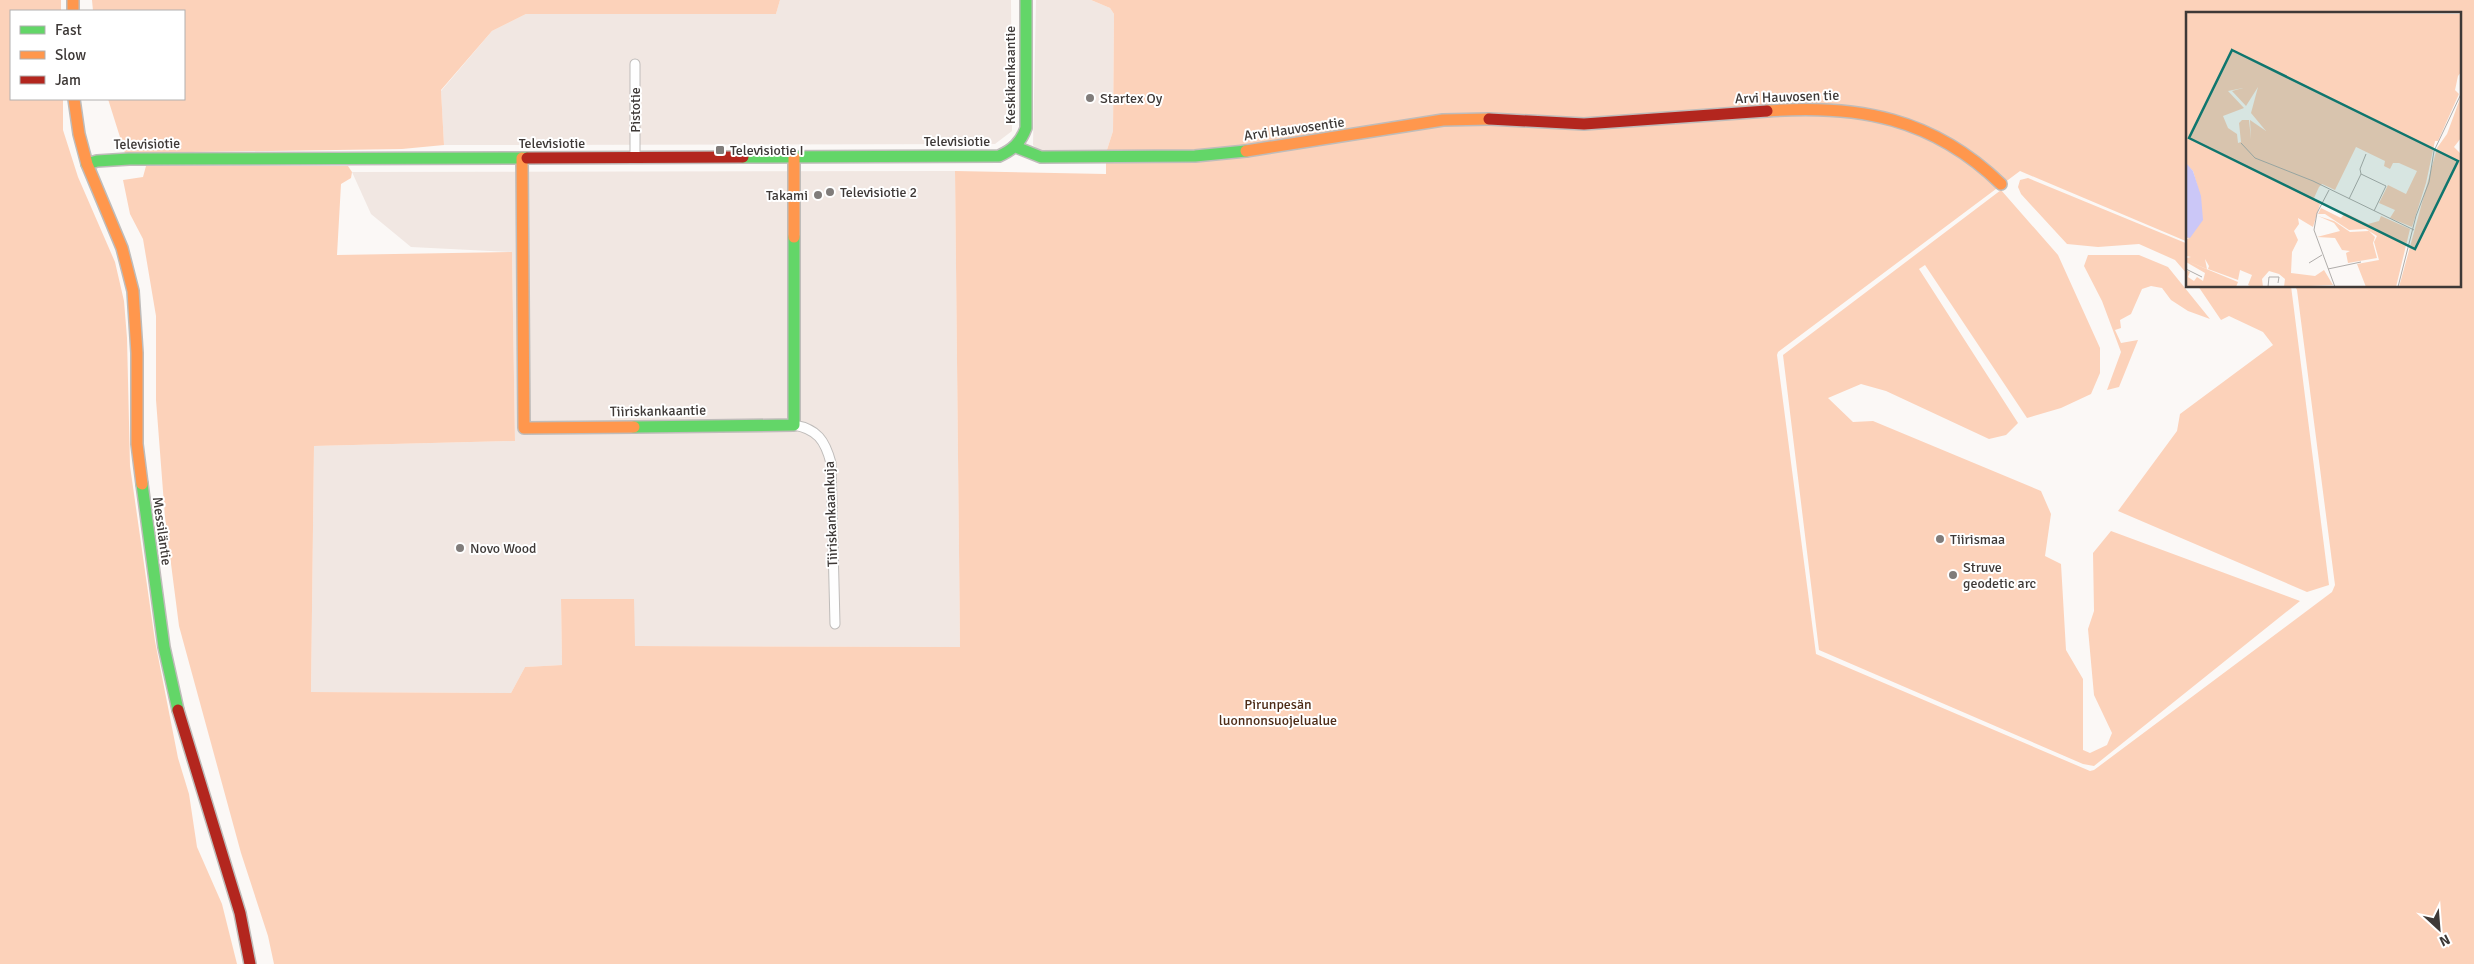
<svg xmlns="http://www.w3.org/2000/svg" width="2474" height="964" viewBox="0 0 2474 964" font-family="Signika,sans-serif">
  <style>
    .built { fill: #f1e7e2 }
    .green { fill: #fcd2ba; fill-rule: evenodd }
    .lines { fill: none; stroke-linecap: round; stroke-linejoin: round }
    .street-casing { stroke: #bfbcba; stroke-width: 11 }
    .fast-casing { stroke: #bfbcba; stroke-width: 14 }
    .slow-casing { stroke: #bfbcba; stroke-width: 14 }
    .jam-casing { stroke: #bfbcba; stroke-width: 14 }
    .street { stroke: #fefefe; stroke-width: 9 }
    .fast { stroke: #63d668; stroke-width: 11 }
    .slow { stroke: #ff974d; stroke-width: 11 }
    .jam { stroke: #b3261e; stroke-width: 11 }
    .poi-dot { fill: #807c7a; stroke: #fff; stroke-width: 2 }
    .labels { text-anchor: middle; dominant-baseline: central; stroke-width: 4; stroke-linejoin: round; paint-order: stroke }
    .street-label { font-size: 14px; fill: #3e3937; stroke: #fff }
    .poi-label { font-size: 14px; fill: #3e3937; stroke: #fff; text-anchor: start }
    .park-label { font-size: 14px; fill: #4e2c17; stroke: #fff }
    .inset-road { fill: none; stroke: #afacaa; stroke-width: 1 }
    .view { fill: #0f766e; fill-opacity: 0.15; stroke: #0f766e; stroke-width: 2.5 }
    .inset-edge { fill: none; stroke: #3e3937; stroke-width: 2.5 }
  </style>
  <rect width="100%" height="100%" fill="#fbf8f6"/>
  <path class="built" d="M780,0H1011L1012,131L995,144L444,145L441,91L492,31L526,14H776Z
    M1036,0H1091L1110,8L1114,14L1113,131L1106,153L1039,151L1033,145Z
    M955,171L960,647L634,646L561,599L562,665L525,667L511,693L311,692L314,446L515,441L512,252L411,247L371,214L352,172Z"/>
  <path class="green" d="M0,0H61V11H11V99H63V130L78,177L115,262L124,301L127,338L130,466L155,641L178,758L189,794L197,847L222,904L237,964H0Z
    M92,0H780L776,14H526L492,31L441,90L444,145L402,149L125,153L108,99H184V11H93Z
    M1091,0H2474V964H274L268,936L241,853L179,626L165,517L156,400V316L143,239L130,214L123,180L143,177L146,166H348L352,172L351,178L341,184L337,255L512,252L515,441L314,446L311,692L511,693L525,667L562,665L561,599H634L635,646L960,647L955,171L1106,174V153L1113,131L1114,14L1110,8ZM2188,14H2460V286H2295L2297,290L2335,585L2332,592L2094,770L2090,771L1816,654L1777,355L1778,352L2020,171L2188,242Z
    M2028,178L2188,244V275L2175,260L2139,244L2098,247L2067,244L2021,194L2018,187L2020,180Z
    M2001,190L2058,255L2100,348V373L2091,394L2061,408L2027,418L1925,265L1919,269L2018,423L2006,435L1989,439L1886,391L1861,384L1828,398L1853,422L1873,421L2041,491L2051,514L2045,556L2061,564L2066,650L2083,679V750L2090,753L2107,745L2112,733L2094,695L2088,629L2094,611L2093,553L2111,531L2300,601L2094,766L2083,764L1819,650L1783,355Z
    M2088,255H2139L2168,267L2210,319L2188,311L2171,300L2162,288L2151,286L2142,289L2131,314L2120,320L2121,328L2115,330L2121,343L2138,340L2119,387L2107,390L2121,352L2102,301L2084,266Z
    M2198,286H2291L2329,585L2307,592L2118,511L2177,431L2180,414L2273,345L2263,332L2229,316L2221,320Z"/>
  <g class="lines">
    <defs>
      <path id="street" d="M635,157V64
        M794,425C817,429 825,440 831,463L835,624"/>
      <path id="fast" d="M1016,147L1041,157L1195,156L1246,151
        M743,157L999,156C1013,150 1021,142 1026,128V0
        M87,164L97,161L129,159L527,158
        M634,427L794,425V237
        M142,484L164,647L178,710"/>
      <path id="slow" d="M73,0V11
        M74,99L79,134L87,164L122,248L133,291L137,353V444L142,484
        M1767,111C1858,104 1933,118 2001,184
        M1246,151L1443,120L1489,119
        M794,157V237
        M522,158L524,428L634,427"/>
      <path id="jam" d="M1489,119L1584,124L1767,111
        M527,158L743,157
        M178,710L240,913L250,964"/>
    </defs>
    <use href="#street" class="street-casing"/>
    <use href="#fast" class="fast-casing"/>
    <use href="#slow" class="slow-casing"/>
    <use href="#jam" class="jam-casing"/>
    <use href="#street" class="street"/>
    <use href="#fast" class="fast"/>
    <use href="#slow" class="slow"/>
    <use href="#jam" class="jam"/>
  </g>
  <g class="poi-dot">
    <circle cx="1090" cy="98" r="5"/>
    <rect x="715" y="145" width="10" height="10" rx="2.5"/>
    <circle cx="830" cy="192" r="5"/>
    <circle cx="818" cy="195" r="5"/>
    <circle cx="1940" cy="539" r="5"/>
    <circle cx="460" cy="548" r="5"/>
    <circle cx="1953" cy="575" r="5"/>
  </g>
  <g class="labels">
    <g class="street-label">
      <text transform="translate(1010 75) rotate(-90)">Keskikankaantie</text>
      <text transform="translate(1787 97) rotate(-2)">Arvi Hauvosen tie</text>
      <text transform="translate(635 110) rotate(-90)">Pistotie</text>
      <text transform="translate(1294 129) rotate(-8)">Arvi Hauvosentie</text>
      <text x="957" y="141">Televisiotie</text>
      <text x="552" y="143">Televisiotie</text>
      <text transform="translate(147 144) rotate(-1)">Televisiotie</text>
      <text transform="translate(658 411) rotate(-1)">Tiiriskankaantie</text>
      <text transform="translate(831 514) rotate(-92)">Tiiriskankaankuja</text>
      <text transform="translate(162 531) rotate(82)">Messiläntie</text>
    </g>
    <g class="poi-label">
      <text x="1100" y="98">Startex Oy</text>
      <text x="730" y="150">Televisiotie I</text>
      <text x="840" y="192">Televisiotie 2</text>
      <text x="808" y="195" text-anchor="end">Takami</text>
      <text x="1950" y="539">Tiirismaa</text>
      <text x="470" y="548">Novo Wood</text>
      <text x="1963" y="567">Struve<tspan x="1963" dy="16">geodetic arc</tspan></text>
    </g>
    <g class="park-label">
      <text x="1278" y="704">Pirunpesän<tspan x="1278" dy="16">luonnonsuojelualue</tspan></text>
    </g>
  </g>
  <g transform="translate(2186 12)">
    <rect width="275" height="275" fill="#fbf8f6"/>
    <path d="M0,0L275,2V60L272,64L265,97L269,78L273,82L252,129H249L240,171L226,215L204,206L209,198L193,191L202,173L220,182L231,159L213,151H207L204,157L198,154L199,149L170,135L149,178L136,172L133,175L128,186L134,192L127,215L112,206L113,212L108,219L112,228L106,240L105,261L129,264L138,258L147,273L98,275L99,267L93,262L83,259L76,267L77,275H66L62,273L66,263L54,258L52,268L22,257L23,254L19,247L21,257L1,249L52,270L50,275H0V258L4,260L2,265L8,269L11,265L17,269L19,261L0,250V246L5,245L0,244V227H3L0,225L16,204L11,173L7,159L0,152ZM72,75L65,101L80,119L64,108L65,127L63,108H56L53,111L55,130L52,131L51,122L42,116L37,104L58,96L42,79L57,76L46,79L60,94ZM275,84V126L268,135L275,142V275H213L251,136L261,122ZM135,196L155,206L159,201L182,212L193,209L195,204L224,217L210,275H180L171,252L193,248L188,230L191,224L180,217L163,218L139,202H132ZM132,204L148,209L164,220L183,219L189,225L187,231L191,246L162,251L160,241L164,239L156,238L149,226L131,225L154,219L148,211Z" fill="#fcd2ba" fill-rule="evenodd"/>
    <path d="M0,151L7,159L15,184L17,208L4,226L0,225Z" fill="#cbc7f7"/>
    <path class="inset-road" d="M55,131L69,146L127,169L228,218M175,162L174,157L180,142M143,178L131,201L128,218L149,275M163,187L175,162L200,174L188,199M123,251L136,243M0,257L16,265M142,257L175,250M82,275L83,265H93L92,271M212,275L230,204L243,170L248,139L275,82"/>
    <path class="view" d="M46,38L272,149L229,237L3,126Z"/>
    <rect width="275" height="275" class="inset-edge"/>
  </g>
  <rect x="10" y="10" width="175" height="90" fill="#ffffff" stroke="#b2b0af"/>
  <rect x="20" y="26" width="25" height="8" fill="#63d668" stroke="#b2b0af"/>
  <text x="55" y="35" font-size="15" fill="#3e3937">Fast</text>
  <rect x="20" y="51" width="25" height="8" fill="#ff974d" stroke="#b2b0af"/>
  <text x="55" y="60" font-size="15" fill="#3e3937">Slow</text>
  <rect x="20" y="76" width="25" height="8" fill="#b3261e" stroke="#b2b0af"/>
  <text x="55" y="85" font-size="15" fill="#3e3937">Jam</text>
  <g transform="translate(2439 929) rotate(154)" stroke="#ffffff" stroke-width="4" paint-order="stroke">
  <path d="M0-4L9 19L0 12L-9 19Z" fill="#3e3937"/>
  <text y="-8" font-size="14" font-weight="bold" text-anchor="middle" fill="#3e3937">N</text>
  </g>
</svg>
